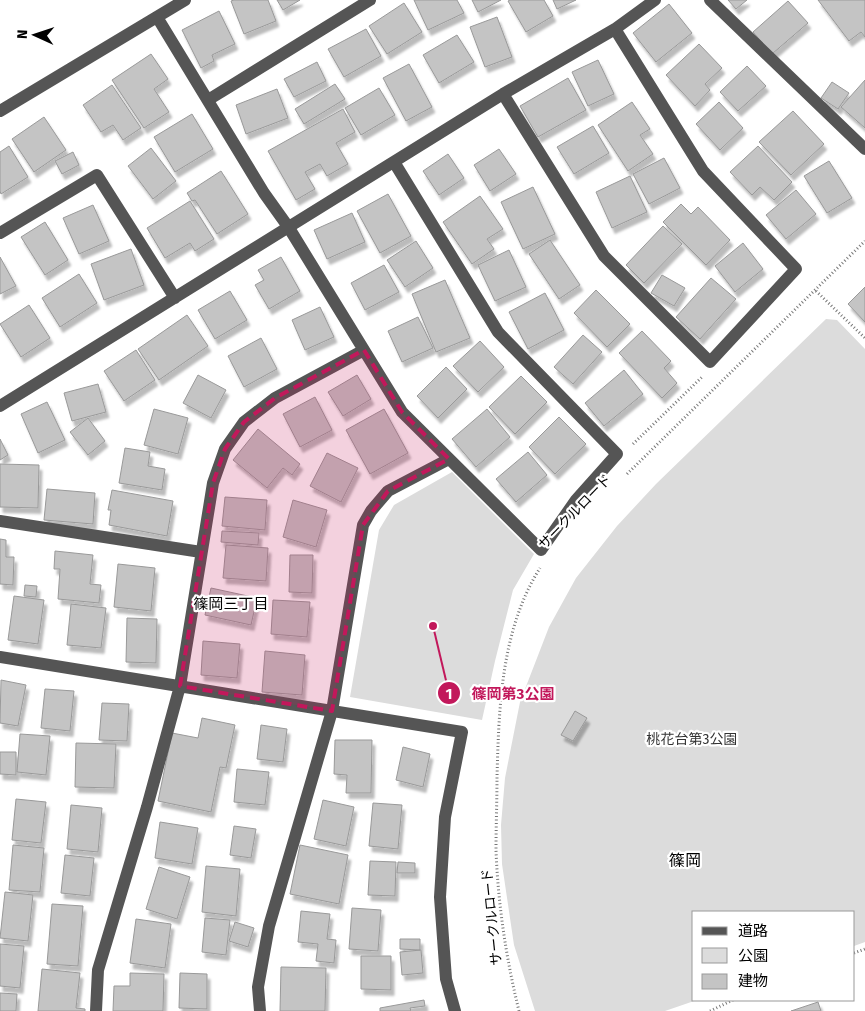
<svg xmlns="http://www.w3.org/2000/svg" width="865" height="1011" viewBox="0 0 865 1011" font-family="'Fira Sans','Noto Sans JP',sans-serif">
  <style>
    .green { fill: #dcdcdc }
    .building { fill: #c4c4c4; stroke: #999; filter: url(#shadow) }
    .lines { fill: none; stroke-linecap: round; stroke-linejoin: round }
    .path { stroke: #777; stroke-width: 3; stroke-dasharray: 1 2.5; stroke-linecap: butt }
    .minor { stroke: #555; stroke-width: 12 }
    .marked { fill: #c2185b; fill-opacity: 0.2; stroke: #c2185b; stroke-width: 4; stroke-dasharray: 10 6; stroke-linejoin: round }
    .labels { text-anchor: middle; dominant-baseline: central; stroke-width: 4.5; stroke-linejoin: round; paint-order: stroke }
    .street-label { font-size: 14px; fill: #000; stroke: #fff }
    .park-label { font-size: 14px; fill: #333; stroke: #fff }
    .neighbourhood-label { font-size: 15px; fill: #000; stroke: #fff }
    .quarter-label { font-size: 16px; fill: #000; stroke: #fff }
    .leader { fill: none; stroke: #c2185b; stroke-width: 2 }
    .callout-dot { fill: #c2185b; stroke: #fff; stroke-width: 2 }
    .mark-label { font-size: 15px; text-anchor: middle; font-weight: bold; fill: #fff }
    .callout-label { font-size: 15px; text-anchor: middle; font-weight: bold; fill: #c2185b; stroke: #fff; stroke-width: 4.5; stroke-linejoin: round; paint-order: stroke }
  </style>
  <defs>
    <filter id="shadow"><feDropShadow dx="3" dy="5.5" stdDeviation="1" flood-color="#0004"/></filter>
  </defs>
  <rect width="100%" height="100%" fill="#fff"/>
  <path class="green" d="M826,319L837,320L865,349V942L854,946V912H694V1000H697L665,1011H535L514,945L502,864L501,825L505,778L520,702L549,627L576,578L617,526L656,484Z
    M452,472L534,554L513,590L495,661L482,720L350,697L379,530L394,505Z"/>
  <path class="building" d="M234,0H268L276,21L244,34L231,1Z
    M277,0H300L283,10Z
    M414,0H457L464,13L428,30Z
    M472,0H501L478,12Z
    M510,0H544L553,16L526,32L508,1Z
    M553,0H576L557,9Z
    M728,0H747L736,9Z
    M818,0H865V37L861,32L849,41Z
    M788,1L808,23L772,54L753,32Z
    M404,3L422,32L387,54L369,26Z
    M669,4L692,33L656,62L633,33Z
    M219,11L235,44L212,55L214,61L201,68L182,30Z
    M497,17L512,57L485,67L470,27Z
    M366,29L381,56L344,77L328,49Z
    M457,35L474,62L439,83L423,55Z
    M699,44L722,68L705,84L710,90L695,106L666,75Z
    M151,54L168,79L154,89L169,112L144,128L112,80Z
    M598,60L614,94L588,106L572,72Z
    M317,62L326,81L294,97L284,79Z
    M409,64L432,107L406,121L383,78Z
    M747,66L766,86L738,111L720,92Z
    M568,78L586,110L538,137L520,106Z
    M865,80V128L841,107Z
    M832,82L849,93L838,109L821,98Z
    M335,84L345,99L304,124L295,109Z
    M112,85L141,128L123,140L113,125L101,132L83,105Z
    M379,88L395,115L361,135L345,108Z
    M277,89L288,118L246,134L236,105Z
    M632,102L650,129L640,135L653,154L628,171L598,125Z
    M719,102L743,128L720,150L696,124Z
    M343,109L355,132L336,143L348,164L327,176L320,164L305,172L315,189L296,200L268,151Z
    M793,111L824,144L791,175L759,142Z
    M192,114L213,149L175,172L154,137Z
    M44,117L66,150L34,172L12,139Z
    M593,126L609,153L574,174L557,147Z
    M9,146L28,177L1,194L0,191V152Z
    M758,146L792,182L774,200L760,187L752,195L730,172Z
    M151,148L176,181L153,199L128,166Z
    M499,149L516,174L490,191L474,165Z
    M73,152L79,165L62,174L55,161Z
    M448,154L464,178L439,195L423,171Z
    M664,158L680,188L649,204L633,174Z
    M829,161L852,198L827,213L804,176Z
    M221,171L248,214L217,234L195,200L192,201L187,193Z
    M630,176L647,212L612,228L596,192Z
    M533,187L555,234L523,249L501,202Z
    M796,190L816,214L786,239L766,215Z
    M388,194L411,236L380,253L357,211Z
    M480,196L503,229L487,239L494,249L472,264L443,222Z
    M190,201L214,239L195,251L190,243L165,258L147,228Z
    M681,204L691,214L698,207L730,240L706,265L663,222Z
    M93,205L109,241L79,254L63,218Z
    M352,213L365,242L327,259L314,230Z
    M45,222L68,260L45,275L21,237Z
    M663,226L682,244L644,283L626,265Z
    M550,240L580,285L559,299L529,254Z
    M416,241L433,268L405,287L387,260Z
    M743,243L763,269L735,292L715,266Z
    M131,249L144,285L104,300L91,264Z
    M509,250L526,287L495,301L478,265Z
    M0,257L16,286L0,294Z
    M281,257L300,291L269,309L255,285L264,280L258,270Z
    M384,265L399,292L365,310L351,283Z
    M79,274L97,303L60,327L42,298Z
    M662,275L685,288L674,306L651,293Z
    M711,278L736,299L700,339L676,317Z
    M445,280L470,338L436,352L412,294Z
    M865,287V322L848,304Z
    M596,290L630,324L607,347L574,313Z
    M230,291L247,320L215,339L198,310Z
    M545,293L564,330L528,349L509,312Z
    M29,305L50,338L21,357L0,324Z
    M320,307L334,337L305,350L292,320Z
    M187,315L208,346L159,380L138,349Z
    M418,317L433,348L402,362L388,331Z
    M642,331L671,361L664,368L677,383L662,398L619,353Z
    M583,335L602,352L573,384L554,367Z
    M261,338L277,369L244,387L228,356Z
    M480,341L504,367L478,392L453,366Z
    M136,350L155,380L124,401L104,371Z
    M446,367L467,389L438,418L417,396Z
    M624,370L643,394L604,426L585,403Z
    M198,375L226,390L211,418L183,403Z
    M357,375L371,399L343,416L328,392Z
    M521,376L547,402L515,434L489,407Z
    M98,384L106,412L72,421L64,393Z
    M315,397L332,430L300,447L283,414Z
    M47,402L65,440L38,453L21,414Z
    M154,409L188,418L178,454L144,445Z
    M384,409L408,453L370,474L346,430Z
    M487,409L510,437L476,467L452,439Z
    M559,417L586,444L555,474L529,447Z
    M88,418L105,441L88,455L70,432Z
    M258,429L300,464L292,475L283,468L267,488L233,460Z
    M0,439L8,455L0,460Z
    M125,448L150,452L148,466L165,469L162,490L119,483Z
    M528,452L547,475L516,502L496,479Z
    M327,453L358,468L341,502L310,486Z
    M0,464L39,465L38,508L0,507Z
    M47,489L95,493L93,524L44,520Z
    M112,490L173,501L167,536L109,525L111,510H108Z
    M225,497L267,500L265,530L222,526Z
    M293,500L327,510L316,547L283,537Z
    M222,531L259,533L258,545L221,542Z
    M0,539L6,540V557H14L13,585L0,584Z
    M226,545L268,548L266,581L223,578Z
    M55,551L93,555L90,584L101,585L99,603L58,599L60,569H54Z
    M290,555H313L312,593L289,592Z
    M118,564L155,568L151,611L114,607Z
    M25,585L37,586L36,597L24,596Z
    M211,588L257,598L251,625L205,615Z
    M14,596L44,600L38,644L8,640Z
    M273,600L310,602L307,637L271,634Z
    M71,604L106,608L101,648L67,645Z
    M127,618L157,619L156,663L126,662Z
    M203,641L240,644L237,678L201,675Z
    M265,651L305,655L302,695L262,692Z
    M1,680L26,685L18,726L0,723Z
    M45,689L74,691L70,731L41,728Z
    M102,703L129,704L127,741L99,740Z
    M575,711L587,718L573,741L561,735Z
    M202,718L235,725L226,768L220,767L211,812L158,801L172,733L198,738Z
    M261,725L287,729L283,762L257,759Z
    M20,734L50,736L46,775L17,772Z
    M335,740H372L371,793H346L347,775L334,774Z
    M76,743L116,744L114,788L75,787Z
    M403,747L430,754L423,787L396,780Z
    M0,752H16V775L0,774Z
    M237,769L269,772L265,805L234,802Z
    M16,799L46,802L41,843L12,840Z
    M323,800L354,807L346,846L314,839Z
    M373,803L402,805L398,849L369,846Z
    M71,805L102,808L98,852L67,849Z
    M160,822L198,828L192,864L155,858Z
    M234,826L256,829L251,858L230,855Z
    M13,845L44,848L40,892L9,890Z
    M300,845L348,855L339,904L290,894Z
    M65,855L94,858L90,896L61,893Z
    M370,861L396,862L395,896L368,895Z
    M398,862L415,863V873H397Z
    M206,866L240,869L236,916L202,912Z
    M159,867L190,877L177,919L146,909Z
    M5,892L33,895L28,941L0,938Z
    M52,904L83,906L78,966L47,964Z
    M352,908L381,910L378,951L349,949Z
    M301,911L330,914L327,939L336,940L334,963L316,961L318,944L298,942Z
    M205,918L230,920L226,955L202,952Z
    M136,919L171,924L165,968L130,963Z
    M235,922L254,928L248,947L229,941Z
    M400,939H420V950L400,949Z
    M0,944L24,946L20,988L0,986Z
    M421,950L423,973L402,975L400,952Z
    M361,956H391V990L361,989Z
    M281,967L326,968L325,1011H280Z
    M42,969L80,973L76,1008L85,1009V1011H38Z
    M130,973L164,974L163,1011H113L114,986H130Z
    M180,973L207,974V1009L179,1008Z
    M0,993L17,994L16,1011H0Z
    M424,1000L425,1006L410,1008L411,1011H380V1008Z
    M818,1002L821,1011H791Z"/>
  <g class="lines">
    <path class="path" d="M816,291L865,338
      M633,444L702,377
      M627,474L865,241
      M854,953L865,949
      M519,1011C506,958 498,904 496,850C496,826 497,801 497,777C499,706 501,630 540,568
      M710,1011L733,1000"/>
    <path class="minor" d="M710,0L865,149
      M157,17L264,193L289,228L402,412L541,550L576,500L617,454L498,332L394,162
      M503,94L604,256L710,362L796,269L703,171L615,29
      M208,100L370,0
      M0,111L185,0
      M0,233L97,175L175,298
      M0,406L503,94L615,29L655,0
      M0,521L201,552
      M0,657L462,732L445,817L440,897L446,979L455,1011
      M96,1011L98,970L147,807L180,686L213,483L225,449L244,422L275,398L364,350
      M260,1011L258,987L269,926L332,711L363,525L371,511L388,491L449,459"/>
  </g>
  <path class="marked" d="M364,350L402,412L449,459L388,491L363,525L332,711L180,686L213,483L225,449L244,422L275,398Z"/>
  <g class="labels">
    <g class="street-label">
      <text transform="translate(575 512) rotate(-46)">サークルロード</text>
      <text transform="translate(492 917) rotate(-96)">サークルロード</text>
    </g>
    <g class="park-label">
      <text x="692" y="739">桃花台第3公園</text>
    </g>
    <g class="neighbourhood-label">
      <text x="231" y="604">篠岡三丁目</text>
    </g>
    <g class="quarter-label">
      <text x="685" y="860">篠岡</text>
    </g>
  </g>
  <path class="leader" d="M433 626L449 693"/>
  <g class="callout-dot">
    <circle cx="433" cy="626" r="5"/>
    <circle cx="449" cy="693" r="12"/>
  </g>
  <g class="mark-label">
    <text x="449" y="699">1</text>
  </g>
  <g class="callout-label">
    <text x="513" y="699">篠岡第3公園</text>
  </g>
  <rect x="692" y="911" width="162" height="90" fill="#ffffff" stroke="#999999"/>
  <rect x="702" y="927" width="25" height="8" fill="#555555" stroke="#999999"/>
  <text x="738" y="936" font-size="15" fill="#000000">道路</text>
  <rect x="702" y="948" width="25" height="15" fill="#dcdcdc" stroke="#999999"/>
  <text x="738" y="961" font-size="15" fill="#000000">公園</text>
  <rect x="702" y="974" width="25" height="15" fill="#c4c4c4" stroke="#999999"/>
  <text x="738" y="986" font-size="15" fill="#000000">建物</text>
  <g transform="translate(35 35) rotate(273)" stroke="#ffffff" stroke-width="4" paint-order="stroke">
  <path d="M0-4L9 19L0 12L-9 19Z" fill="#000000"/>
  <text y="-8" font-size="14" font-weight="bold" text-anchor="middle" fill="#000000">N</text>
  </g>
</svg>
